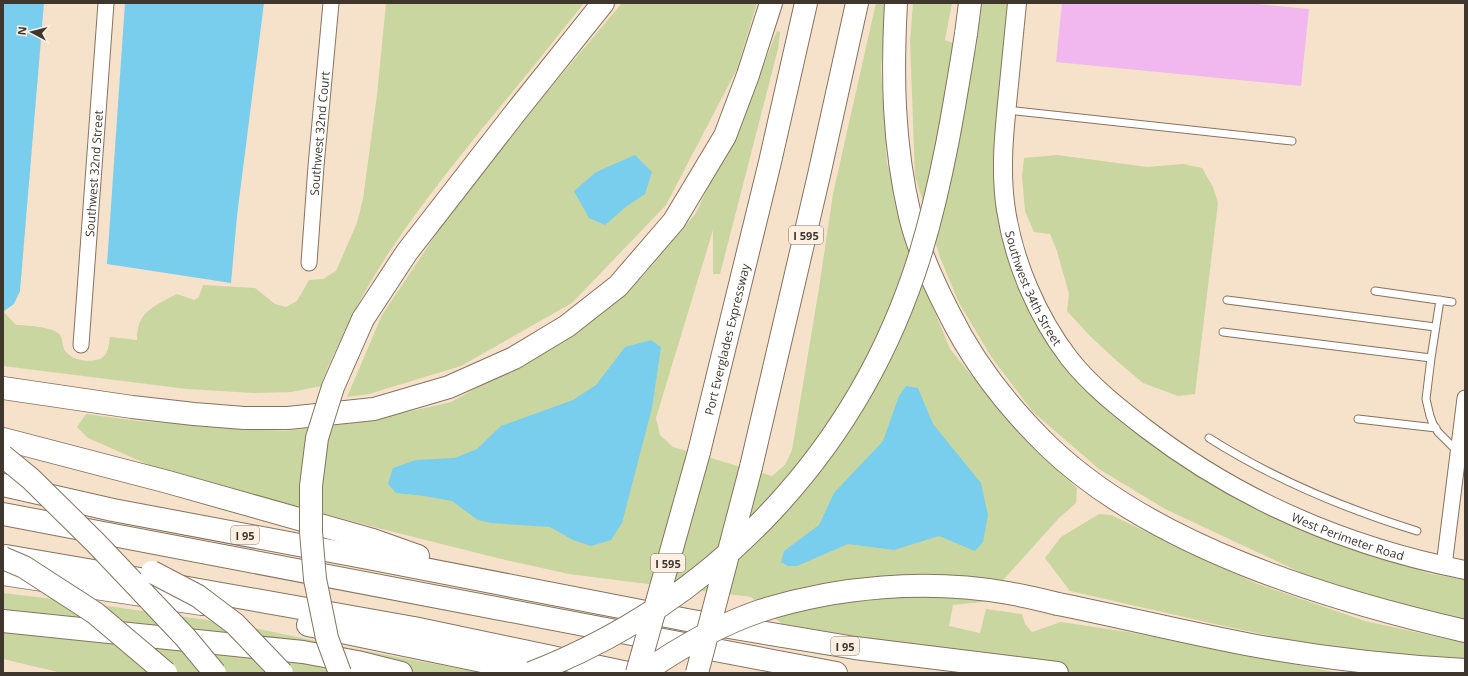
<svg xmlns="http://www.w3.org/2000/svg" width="1468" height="676" viewBox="0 0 1468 676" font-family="'Open Sans',sans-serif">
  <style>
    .green { fill: #c9d69f }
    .water { fill: #79ceed }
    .building { fill: #f0b8ee }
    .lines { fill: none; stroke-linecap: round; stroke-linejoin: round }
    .service-casing { stroke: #86735f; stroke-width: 9 }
    .minor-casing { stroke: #86735f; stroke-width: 17 }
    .tertiary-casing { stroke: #86735f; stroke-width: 20 }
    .motorway-casing { stroke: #86735f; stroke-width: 24 }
    .service { stroke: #fff; stroke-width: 7 }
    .minor { stroke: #fff; stroke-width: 15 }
    .tertiary { stroke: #fff; stroke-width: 18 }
    .motorway { stroke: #fff; stroke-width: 22 }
    .motorway-bridge-casing { stroke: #86735f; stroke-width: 24; stroke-linecap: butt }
    .motorway-bridge { stroke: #fff; stroke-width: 22 }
    .labels { text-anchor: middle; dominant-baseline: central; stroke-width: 3.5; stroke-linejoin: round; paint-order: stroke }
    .shield { fill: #fdf0e2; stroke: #786e64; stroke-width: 1 }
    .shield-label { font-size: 11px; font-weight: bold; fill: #3f372e }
    .street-label { font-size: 12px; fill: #3f372e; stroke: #fdf0e2 }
  </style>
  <rect width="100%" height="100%" fill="#f6e1cb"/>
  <path class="green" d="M386,3H584C550,46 516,88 481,130C430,194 378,258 344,333C336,350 326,368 321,386L291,392L253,393L187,389L3,366V311L16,325C25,325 51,327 58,333C64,337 61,347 66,352C73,361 97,365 105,355C109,350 109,342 110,337L137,340C137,333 138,324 142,318C148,308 167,299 177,294L194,300L199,297L203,285L255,288L275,304L286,307L297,301L309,280L323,279L336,271L357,223L363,199L377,95Z
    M622,3H757L737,69L666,205L572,303L461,366L369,394L347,397L382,315L469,185Z
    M876,3H886L881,69L887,164L926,290L950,349L1020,435L1077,488L1076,503L1059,518L1005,578L992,601L953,605L949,626L980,633L986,609L1022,614L1025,624L1032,632L1061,622L1128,632L1339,673H1076L868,638L782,624L751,597L569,574L497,558L370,526L156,468L88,438L77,427L86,414L138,421L285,431L368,421L451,402L570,337L643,276L696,213L756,84L777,31L780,32L778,49L720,274H713V230L656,418L660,435L673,447L772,476L785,465L792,450L819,288L833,194Z
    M913,3H952L945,40L976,51L981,3H1008L996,179L1033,314L1157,447L1216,487L1322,537L1431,574L1465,580V622L1319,581L1165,509L1099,469L1033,412L992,358L959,303L940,257L915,176L910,41Z
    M1057,155L1147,167L1183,164L1202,168L1213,187L1218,203L1195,394L1178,396L1143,383L1117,361L1090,336L1067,311L1069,294L1057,251L1050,234L1034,232L1025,211L1022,176L1024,158Z
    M1099,514L1111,515L1255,583L1365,621L1465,643V663L1317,646L1224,626L1070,591L1045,558L1061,537Z
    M3,593L86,603L235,624L350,648L482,673H62L3,659Z"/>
  <path class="water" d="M3,3H44L20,291L14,304L4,311Z
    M125,3H264L237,216L231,283L107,264Z
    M635,155L652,172L645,194L627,206L605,225L589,218L574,191L596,172Z
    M651,340L661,347L652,408L622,523L611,540L591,546L573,540L550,527L491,523L478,520L452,501L424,496L396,493L388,484L393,468L416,460L455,458L477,449L501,426L573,400L596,385L625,347Z
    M906,386L918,388L933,424L981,483L988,515L983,542L975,551L939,536L894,550L848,544L797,566H788L781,562L784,551L819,525L834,493L883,441L899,396Z"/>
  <path class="building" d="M1062,3H1247L1309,9L1301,86L1056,62Z"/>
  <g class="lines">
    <defs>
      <path id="service" d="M1006,110L1292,141
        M1375,291L1452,302
        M1227,300L1435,327
        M1440,300L1431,358L1426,399L1430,416L1433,424L1438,432L1458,452
        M1223,332L1431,358
        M1358,419L1436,428
        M1209,438C1275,480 1343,508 1417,531"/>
      <g id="minor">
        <path id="s1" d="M309,263L316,166L331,3"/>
        <path id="s2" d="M81,345L106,3"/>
        <path d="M1444,566L1465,398"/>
      </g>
      <g id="tertiary">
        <path id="s3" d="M1017,3C1014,33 1011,64 1008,94C1004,133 1000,171 1006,210C1014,262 1037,316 1069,358C1090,385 1118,407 1145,428C1240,501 1349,547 1465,570"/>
      </g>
      <g id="motorway">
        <path d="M896,3C892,77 893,143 910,216C918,250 933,282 949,313C973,362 1008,407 1048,446C1152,546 1326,599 1465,631"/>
        <path d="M966,34L970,3"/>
        <path d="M363,319L407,252L515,113L603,3"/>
        <path d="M3,388L132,407L194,414L244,418H288L374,409L449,387L514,358L567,326L618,286L674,221L725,136L748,75L771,3"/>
        <path d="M3,439L168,482L373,540L418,556"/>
        <path id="s4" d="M699,452L770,162L806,3"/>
        <path d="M751,467L819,175L857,3"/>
        <path d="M3,485L113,510L368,558L687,620L855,648L1057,673"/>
        <path d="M3,514L836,673"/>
        <path d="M6,556L140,579"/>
        <path d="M3,574L202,604"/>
        <path d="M182,587L414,628L628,673"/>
        <path d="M1058,604C1123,617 1187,633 1251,645C1322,658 1393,666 1465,670"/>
        <path d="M3,621L303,652L357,662L401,673"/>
        <path d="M308,625L540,673"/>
      </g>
    </defs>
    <use href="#service" class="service-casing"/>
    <use href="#minor" class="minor-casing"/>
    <use href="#tertiary" class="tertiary-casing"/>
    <use href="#motorway" class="motorway-casing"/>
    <use href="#service" class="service"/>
    <use href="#minor" class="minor"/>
    <use href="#tertiary" class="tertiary"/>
    <use href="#motorway" class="motorway"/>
    <defs>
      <path id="motorway-bridge" d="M3,456L31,479L96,543L185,637L215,673
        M3,558L24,567L95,613L166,673
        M152,572L198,596L235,624L282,673
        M340,673L327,638L315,579L311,532V486L317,438L333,387L363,319
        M531,673C719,600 860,448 920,255C942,183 954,109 966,34
        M637,673L699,452
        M643,673C679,648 719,625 760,611C838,586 927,579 1008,593C1025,596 1042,600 1058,604
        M697,673L751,467"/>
    </defs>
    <use href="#motorway-bridge" class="motorway-bridge-casing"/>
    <use href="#motorway-bridge" class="motorway-bridge"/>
  </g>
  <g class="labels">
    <g class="shield">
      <rect x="789" y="226" width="34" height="18" rx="3"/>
      <rect x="231" y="526" width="28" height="18" rx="3"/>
      <rect x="651" y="554" width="34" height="18" rx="3"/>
      <rect x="831" y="637" width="28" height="18" rx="3"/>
    </g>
    <g class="shield-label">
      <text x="806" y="235">I 595</text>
      <text x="245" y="535">I 95</text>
      <text x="668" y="563">I 595</text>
      <text x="845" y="646">I 95</text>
    </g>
    <g class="street-label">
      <text stroke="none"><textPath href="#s1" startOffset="130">Southwest 32nd Court</textPath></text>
      <text stroke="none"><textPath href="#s2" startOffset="172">Southwest 32nd Street</textPath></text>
      <text stroke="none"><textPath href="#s3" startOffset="291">Southwest 34th Street</textPath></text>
      <text stroke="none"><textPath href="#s4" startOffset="116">Port Everglades Expressway</textPath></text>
      <text stroke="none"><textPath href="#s3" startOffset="705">West Perimeter Road</textPath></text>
    </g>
  </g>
  <rect width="1468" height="676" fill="none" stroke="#3f372e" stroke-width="8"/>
  <g transform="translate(32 32) rotate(277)" stroke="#fdf0e2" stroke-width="3" paint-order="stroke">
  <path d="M0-3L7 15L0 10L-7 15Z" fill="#3f372e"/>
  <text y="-6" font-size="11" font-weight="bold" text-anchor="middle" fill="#3f372e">N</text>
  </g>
</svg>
